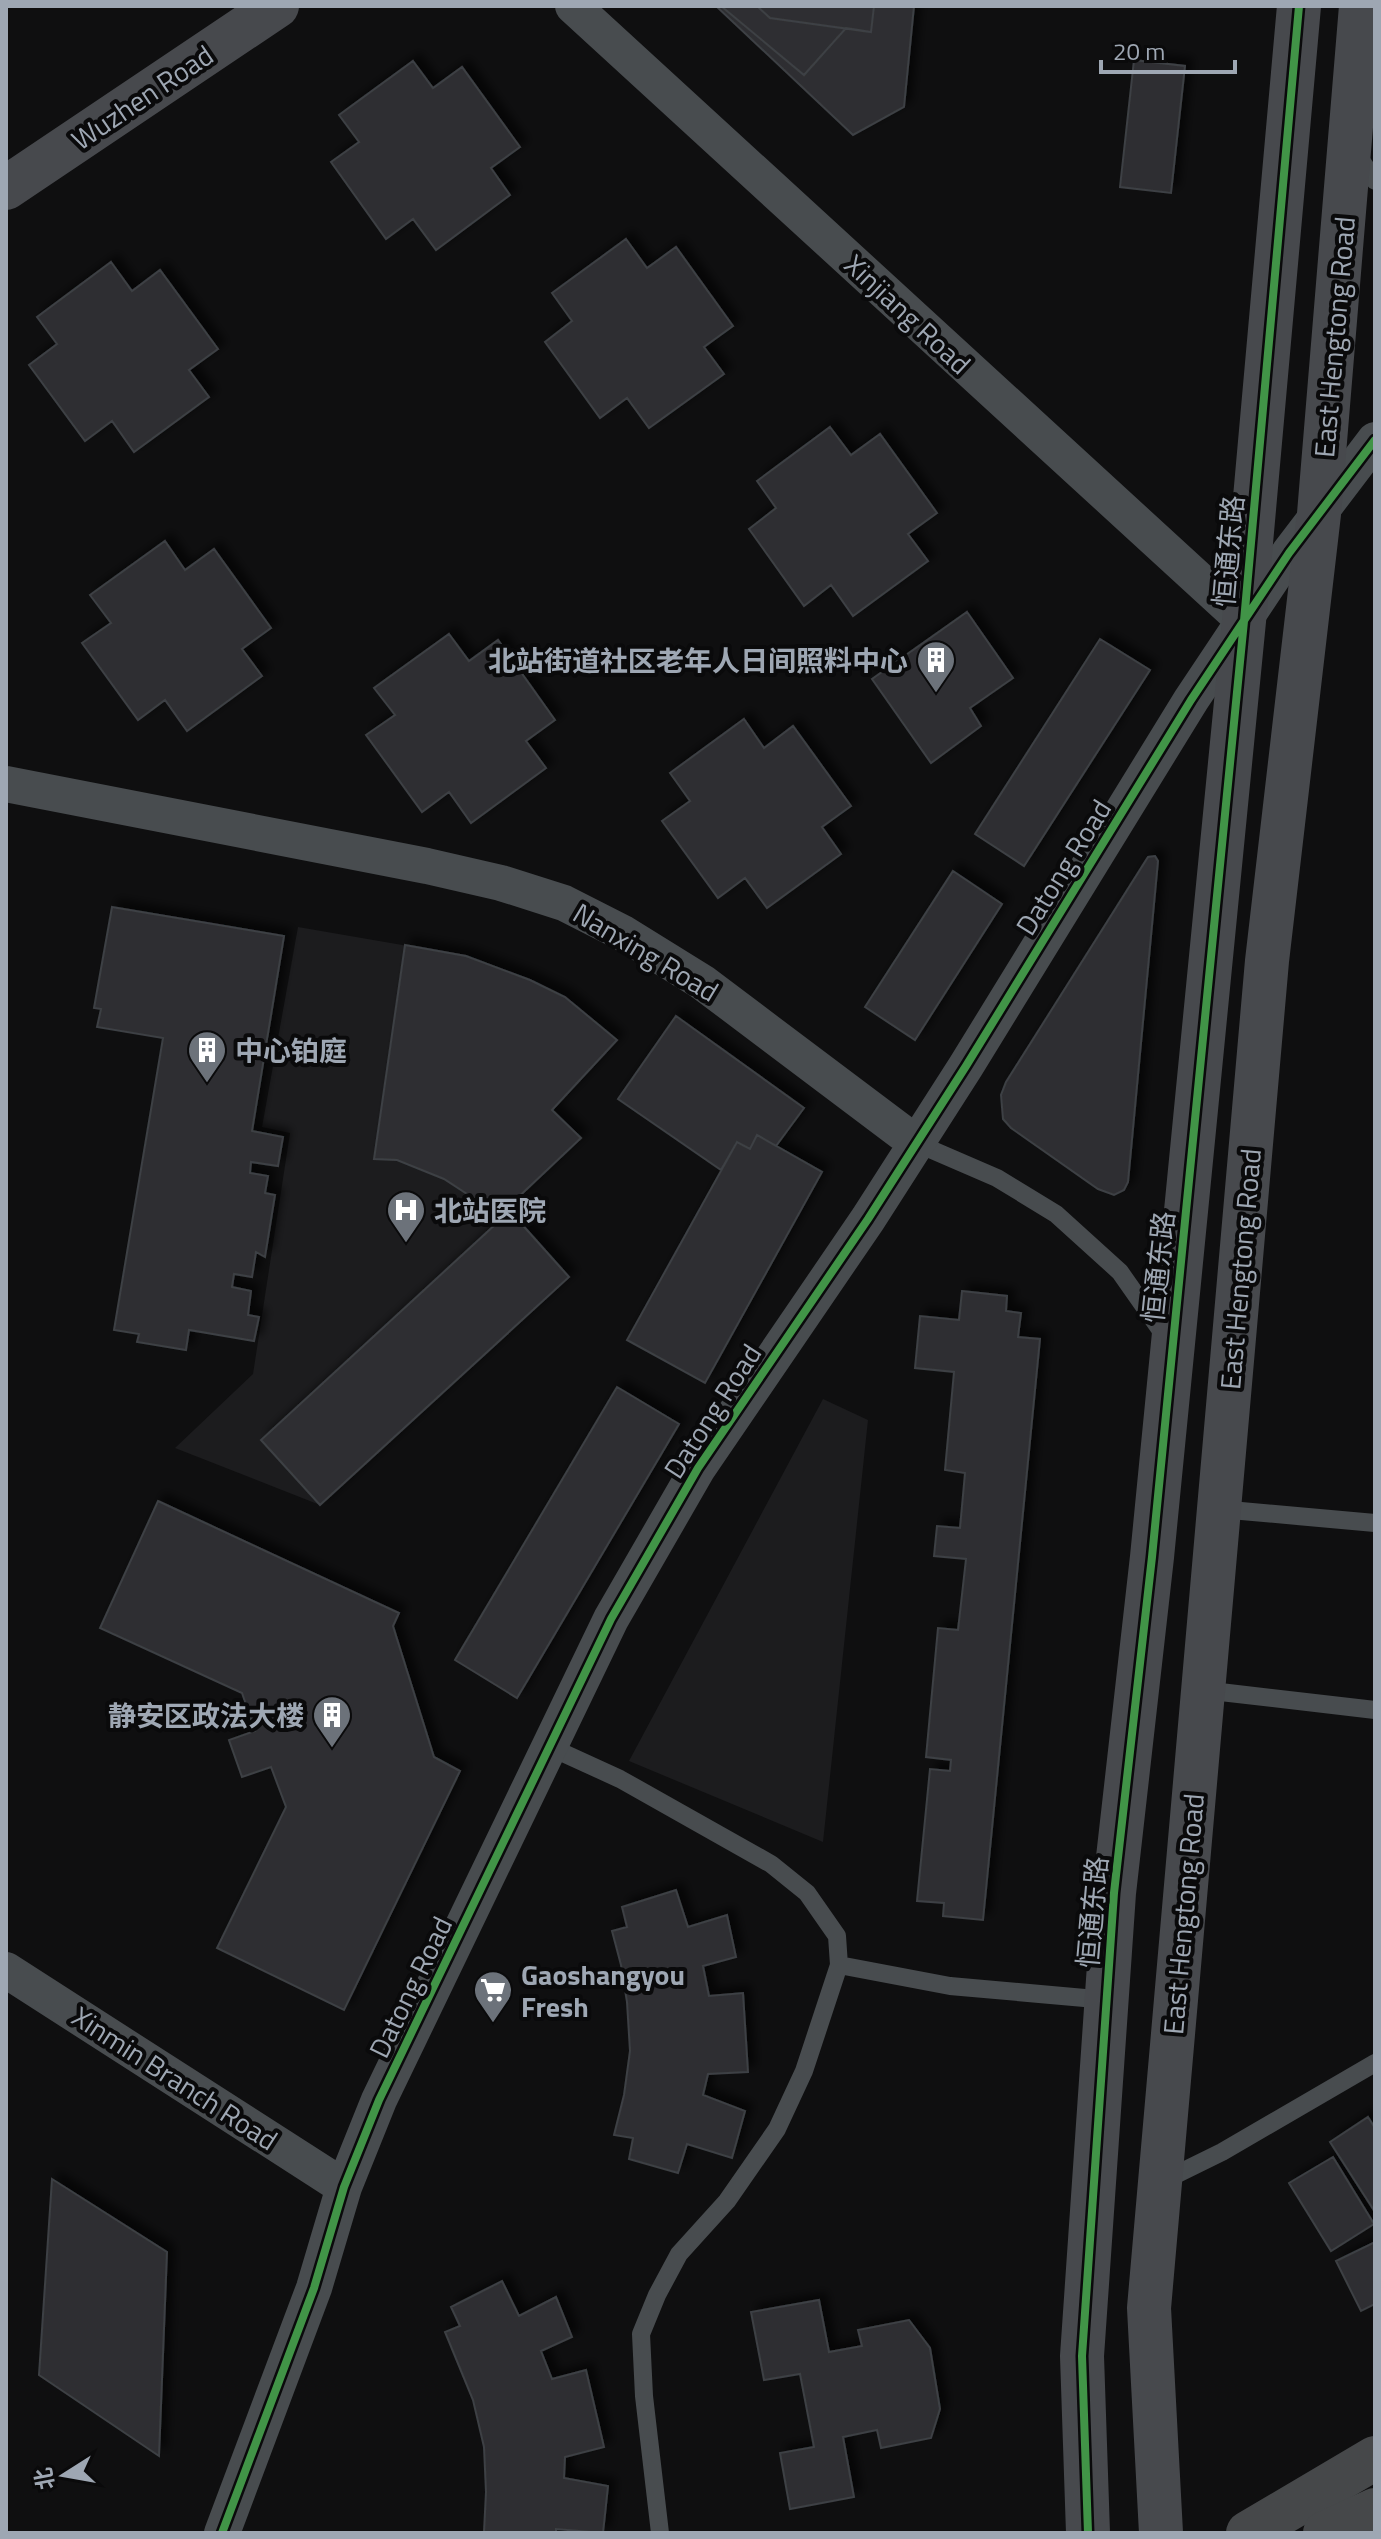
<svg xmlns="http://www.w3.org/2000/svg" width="1381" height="2539" viewBox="0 0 1381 2539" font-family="'Titillium Web','Noto Sans SC',sans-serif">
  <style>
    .built { fill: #1c1c1e }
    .building { fill: #2f2f32; stroke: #3d4044; stroke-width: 2; filter: url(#shadow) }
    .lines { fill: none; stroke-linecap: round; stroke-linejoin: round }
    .lane { stroke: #484c4f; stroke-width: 18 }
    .street { stroke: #484c4f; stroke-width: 36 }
    .secondary { stroke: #47494d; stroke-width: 44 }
    .primary { stroke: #46484a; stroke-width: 44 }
    .highway { stroke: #46484a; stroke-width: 44 }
    .cycleway-casing { stroke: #0a0a0b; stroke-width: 13 }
    .cycleway { stroke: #419447; stroke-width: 8 }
    .labels { text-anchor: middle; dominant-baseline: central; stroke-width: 8; stroke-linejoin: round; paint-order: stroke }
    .street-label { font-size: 28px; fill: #9ea7b3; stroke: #0a0a0b }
    .poi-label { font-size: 28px; font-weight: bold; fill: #9ea7b3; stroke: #0a0a0b; text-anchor: start }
  </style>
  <defs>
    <filter id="shadow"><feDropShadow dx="7" dy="-7" stdDeviation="4" flood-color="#0009"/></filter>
  </defs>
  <rect width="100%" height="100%" fill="#0f0f10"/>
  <path class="built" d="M298,927L466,956L530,980L565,997L617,1040L552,1110L581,1138L507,1209L569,1277L320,1505L175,1448L253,1374L290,1133L262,1127Z
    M823,1399L868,1420L823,1842L629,1761Z"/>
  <path class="building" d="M716,6H914L904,107L853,135Z
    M721,6H874L871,32L846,28L804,75Z
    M757,6H874L871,32L770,18Z
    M1134,60L1185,66L1171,193L1120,187Z
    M413,61L433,88L462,67L520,147L491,168L510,195L436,250L413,219L386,239L331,162L359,142L339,115Z
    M626,239L647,268L676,247L733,326L704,347L724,374L649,428L627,398L600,418L545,342L572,321L552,293Z
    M111,262L132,291L160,270L218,349L189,370L209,397L134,452L112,421L85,441L29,365L57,344L37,317Z
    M830,427L851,455L880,434L937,513L908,534L928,561L853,616L831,585L804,606L749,529L776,508L757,481Z
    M165,541L185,570L214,549L271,628L242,649L262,676L187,731L165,700L138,720L82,643L111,623L90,595Z
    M967,612L1013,678L970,708L981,726L931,763L872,679Z
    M449,634L469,661L498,640L555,720L526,741L546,768L471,823L449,792L422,812L366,735L395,715L374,688Z
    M1100,639L1150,670L1024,866L975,834Z
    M744,719L764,748L793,726L851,806L822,827L841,854L767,908L745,878L718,898L662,821L690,801L670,773Z
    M1155,856L1158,861L1128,1182L1124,1190L1114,1195L1098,1189L1011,1128L1003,1119L1001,1095L1006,1082L1148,857Z
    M953,871L1002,904L915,1040L865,1007Z
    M112,907L284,936L252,1131L283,1137L278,1166L251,1162L250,1173L268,1176L265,1193L275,1195L265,1257L256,1252L252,1277L234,1274L232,1287L251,1291L248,1315L259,1317L254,1341L189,1330L186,1350L137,1342L139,1334L114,1330L163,1038L97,1027L101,1009L94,1008Z
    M405,945L466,956L530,980L565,997L617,1040L552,1110L581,1138L493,1221L470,1196L444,1179L397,1160L374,1159Z
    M676,1016L804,1108L776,1146L757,1135L750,1149L737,1142L721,1170L618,1099Z
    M757,1135L822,1172L705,1383L627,1340L737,1142L750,1149Z
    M510,1211L569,1277L320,1505L261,1440Z
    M962,1291L1007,1296L1006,1311L1021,1313L1018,1337L1040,1339L983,1920L943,1916L944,1903L917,1901L930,1769L950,1771L951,1760L926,1757L938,1628L958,1630L966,1559L934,1556L937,1526L960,1528L965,1473L945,1470L954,1372L915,1368L920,1316L959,1320Z
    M617,1387L679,1424L517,1698L455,1660Z
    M158,1501L399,1613L393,1626L434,1757L460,1771L344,2010L217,1948L286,1807L271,1767L242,1777L229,1740L255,1731L242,1693L100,1628Z
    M676,1890L688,1927L727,1915L736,1957L703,1966L709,1996L743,1993L748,2072L708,2074L703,2095L745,2111L732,2158L687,2144L678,2173L629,2159L633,2138L614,2135L624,2095L630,2051L627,2002L621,1965L612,1931L627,1927L622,1907Z
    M1368,2117L1375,2128V2212L1330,2142Z
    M1333,2157L1374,2224L1331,2251L1289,2183Z
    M52,2179L167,2252L159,2456L39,2375Z
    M1375,2242V2304L1361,2311L1336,2261Z
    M502,2281L519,2316L556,2297L572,2337L541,2351L552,2379L586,2370L604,2447L565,2457L564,2478L608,2486L603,2533L556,2529V2533L484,2532L486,2492L484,2447L473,2400L445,2332L460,2326L451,2307Z
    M819,2300L829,2352L862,2346L858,2330L909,2320L930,2348L940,2409L931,2438L881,2448L877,2430L843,2437L854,2497L790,2509L780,2453L814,2447L800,2374L764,2380L751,2312Z"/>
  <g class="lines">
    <path class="lane" d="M1356,153L1375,181
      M916,1143L997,1178L1056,1214L1120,1272L1167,1339
      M1219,1509L1375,1523
      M1203,1690L1375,1710
      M550,1747L620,1779L771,1864L807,1893L837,1936L839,1965L804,2071L777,2129L727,2201L679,2254L657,2295L641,2334L644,2396L660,2533
      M839,1965L950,1986L1107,2000
      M1163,2181L1222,2152L1375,2063"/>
    <path class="street" d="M573,6L1244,621
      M6,784L427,866L501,883L564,903L623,933L702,982L916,1143
      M6,1970L344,2187
      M222,2533L314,2288L344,2187L379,2100L611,1619L698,1468L868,1219L966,1066L1191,700L1289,553L1375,440"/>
    <path class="secondary" d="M6,188L277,6
      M1088,2533L1082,2356L1114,1893L1152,1557L1244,621L1299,6
      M1161,2533L1149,2308L1267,961L1319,514L1361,6"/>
    <path class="primary" d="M1248,2533L1375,2458"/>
    <path class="highway" d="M1325,2533L1375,2510"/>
    <defs>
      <path id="cycleway" d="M222,2533L314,2288L344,2187L379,2100L611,1619L698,1468L868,1219L966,1066L1191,700L1289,553L1375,440
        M1088,2533L1082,2356L1114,1893L1152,1557L1244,621L1299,6"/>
    </defs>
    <use href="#cycleway" class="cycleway-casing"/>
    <use href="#cycleway" class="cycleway"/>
  </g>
  <defs>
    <symbol id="building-pin" viewBox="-11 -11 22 30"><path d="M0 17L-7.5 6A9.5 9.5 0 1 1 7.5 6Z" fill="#6c727a" stroke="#0a0a0b"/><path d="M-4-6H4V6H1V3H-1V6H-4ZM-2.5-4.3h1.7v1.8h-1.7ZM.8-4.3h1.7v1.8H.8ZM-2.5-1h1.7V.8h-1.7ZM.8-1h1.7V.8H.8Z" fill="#fff"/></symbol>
    <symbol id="hospital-pin" viewBox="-11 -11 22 30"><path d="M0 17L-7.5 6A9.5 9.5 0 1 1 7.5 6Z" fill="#6c727a" stroke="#0a0a0b"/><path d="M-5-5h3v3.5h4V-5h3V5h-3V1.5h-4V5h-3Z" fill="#fff"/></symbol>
    <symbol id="supermarket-pin" viewBox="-11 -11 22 30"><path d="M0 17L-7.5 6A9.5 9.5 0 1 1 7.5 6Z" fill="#6c727a" stroke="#0a0a0b"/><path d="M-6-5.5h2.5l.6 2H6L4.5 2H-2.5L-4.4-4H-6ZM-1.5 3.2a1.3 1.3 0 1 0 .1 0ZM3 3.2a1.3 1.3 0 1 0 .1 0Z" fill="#fff"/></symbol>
  </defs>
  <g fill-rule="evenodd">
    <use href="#building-pin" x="914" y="638" width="44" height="60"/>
    <use href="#building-pin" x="185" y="1028" width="44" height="60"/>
    <use href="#hospital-pin" x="384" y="1188" width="44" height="60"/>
    <use href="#building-pin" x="310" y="1693" width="44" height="60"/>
    <use href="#supermarket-pin" x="471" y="1968" width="44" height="60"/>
  </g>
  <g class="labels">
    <g class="street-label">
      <text transform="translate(142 97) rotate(-34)">Wuzhen Road</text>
      <text transform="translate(908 314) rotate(43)">Xinjiang Road</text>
      <text transform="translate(1334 337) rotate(-85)">East Hengtong Road</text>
      <text transform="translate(1228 551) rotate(-85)">恒通东路</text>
      <text transform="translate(1063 867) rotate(-58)">Datong Road</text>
      <text transform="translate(646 952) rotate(31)">Nanxing Road</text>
      <text transform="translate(1158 1267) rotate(-84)">恒通东路</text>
      <text transform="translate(1240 1269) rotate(-85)">East Hengtong Road</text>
      <text transform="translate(712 1411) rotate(-57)">Datong Road</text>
      <text transform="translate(1092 1912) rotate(-85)">恒通东路</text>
      <text transform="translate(1183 1914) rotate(-85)">East Hengtong Road</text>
      <text transform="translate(410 1987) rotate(-64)">Datong Road</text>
      <text transform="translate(175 2078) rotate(33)">Xinmin Branch Road</text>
    </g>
    <g class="poi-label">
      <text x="908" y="660" text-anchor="end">北站街道社区老年人日间照料中心</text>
      <text x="235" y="1050">中心铂庭</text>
      <text x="434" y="1210">北站医院</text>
      <text x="304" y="1715" text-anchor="end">静安区政法大楼</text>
      <text x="521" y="1974">Gaoshangyou<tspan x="521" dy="32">Fresh</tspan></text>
    </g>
  </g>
  <rect width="1381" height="2539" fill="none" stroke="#9ea7b3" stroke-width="16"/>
  <g transform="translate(64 2475) rotate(259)" stroke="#0a0a0b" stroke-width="6" paint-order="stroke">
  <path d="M0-6L14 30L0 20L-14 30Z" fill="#9ea7b3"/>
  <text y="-12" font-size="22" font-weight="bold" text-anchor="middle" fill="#9ea7b3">北</text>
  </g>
  <path d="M1101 60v12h134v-12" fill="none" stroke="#9ea7b3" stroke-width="4"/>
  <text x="1113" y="60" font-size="24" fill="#9ea7b3" stroke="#0a0a0b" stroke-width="6" paint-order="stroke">20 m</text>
</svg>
